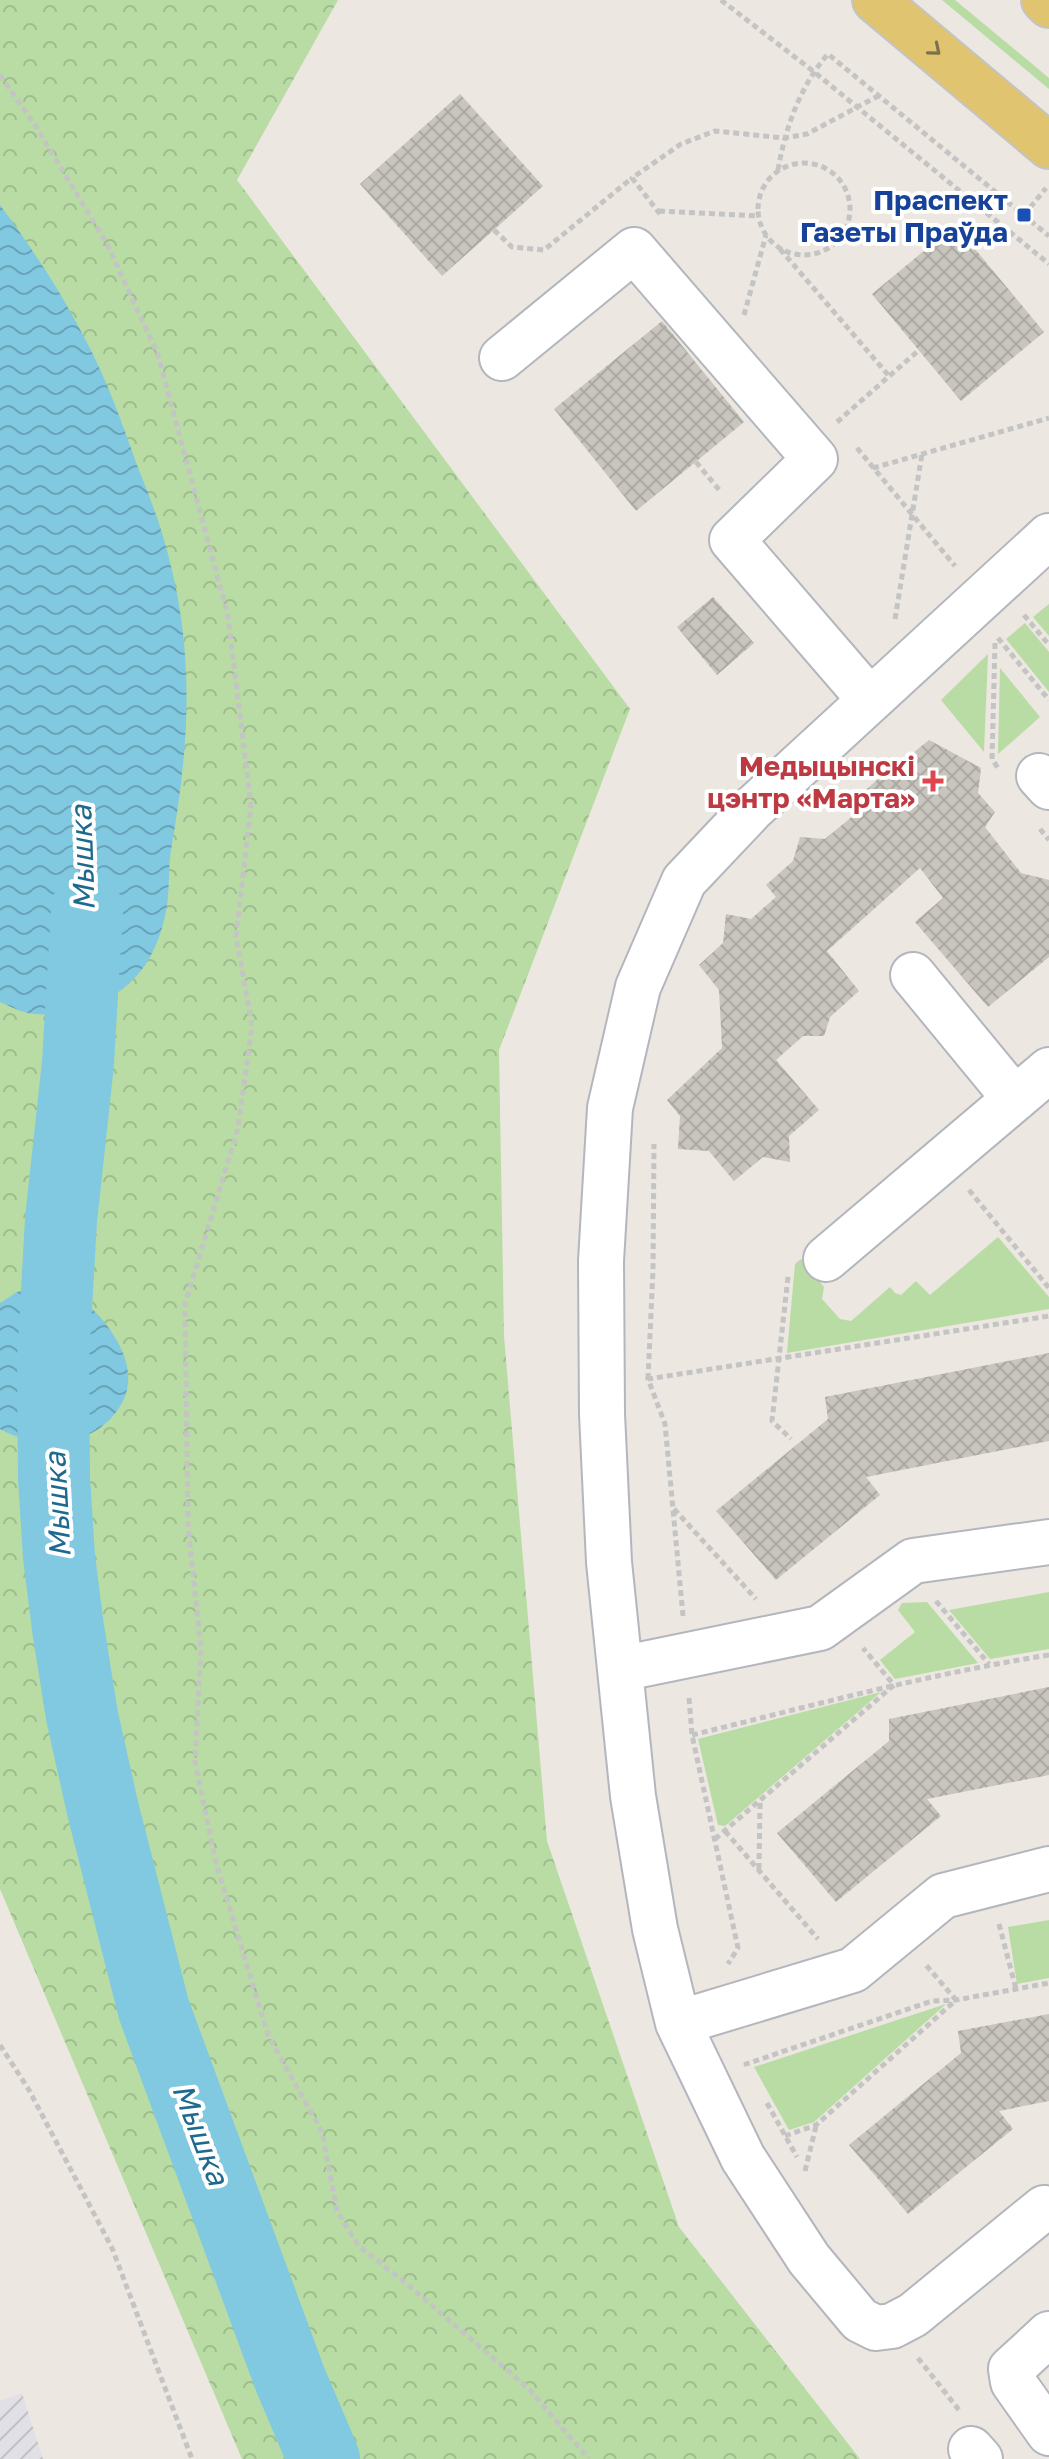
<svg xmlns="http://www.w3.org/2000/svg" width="1049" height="2459" viewBox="0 0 1049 2459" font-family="'Golos Text',sans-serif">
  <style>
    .industrial { fill: url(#industrial-furrows) }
    .grass { fill: #b8dca4 }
    .forest { fill: url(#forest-crowns) }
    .water { fill: url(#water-waves) }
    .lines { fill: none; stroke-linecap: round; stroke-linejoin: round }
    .river { stroke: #80c9e1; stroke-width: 72 }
    .building { fill: url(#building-cross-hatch) }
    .minor-casing { stroke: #b4b6be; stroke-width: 48 }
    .major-casing { stroke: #c4c4c4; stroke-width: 48 }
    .path { stroke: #c4c4c4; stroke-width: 5; stroke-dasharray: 6 4; stroke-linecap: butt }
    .minor { stroke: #fff; stroke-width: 44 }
    .major { stroke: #e1c470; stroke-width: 44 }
    .oneway { stroke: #7d704b }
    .transit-dot { fill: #1a4fb4; stroke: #fff; stroke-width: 3 }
    .health-dot { fill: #e0444e; stroke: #fff; stroke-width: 3 }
    .labels { text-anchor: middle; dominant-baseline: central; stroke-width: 8; stroke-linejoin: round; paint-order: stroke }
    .transit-label { font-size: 28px; font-weight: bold; fill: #164399; stroke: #fff; text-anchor: end }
    .health-label { font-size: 28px; font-weight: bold; fill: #be3a42; stroke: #fff; text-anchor: end }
    .water-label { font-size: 30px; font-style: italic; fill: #1e6a8f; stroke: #fff }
  </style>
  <defs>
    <pattern id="industrial-furrows" width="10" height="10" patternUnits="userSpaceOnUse" patternTransform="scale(2)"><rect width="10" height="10" fill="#e1e0e6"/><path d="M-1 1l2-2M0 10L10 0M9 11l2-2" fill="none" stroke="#c1c0c5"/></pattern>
    <pattern id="forest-crowns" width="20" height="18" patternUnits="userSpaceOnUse" patternTransform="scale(2)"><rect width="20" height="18" fill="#b8dca4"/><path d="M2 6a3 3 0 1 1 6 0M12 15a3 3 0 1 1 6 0" fill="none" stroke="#9ebd8d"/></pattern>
    <pattern id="water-waves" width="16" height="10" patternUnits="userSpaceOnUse" patternTransform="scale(2)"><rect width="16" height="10" fill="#80c9e1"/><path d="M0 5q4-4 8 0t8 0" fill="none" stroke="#69a3b7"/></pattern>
    <pattern id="building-cross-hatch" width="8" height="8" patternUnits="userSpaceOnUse" patternTransform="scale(2)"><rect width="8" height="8" fill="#c8c5be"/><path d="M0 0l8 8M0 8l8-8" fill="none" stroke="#aca9a3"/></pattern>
  </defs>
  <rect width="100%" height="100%" fill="#ece7e0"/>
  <path class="industrial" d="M22,2393L43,2459H0V2401Z"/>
  <path class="grass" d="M942,0H955L1049,78V89Z
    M1049,604V636L1033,617Z
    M1025,623L1049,652V692L1006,639Z
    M988,654L984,752L941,700Z
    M1000,668L1040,717L998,754Z
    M998,1237L1049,1297V1309L787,1353L795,1264L801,1259L824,1287L822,1299L840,1319L851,1321L890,1287L895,1293L901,1295L916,1281L930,1295Z
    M1049,1592V1649L990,1659L949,1610Z
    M927,1602L978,1663L895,1679L880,1660L915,1632L898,1610L902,1603Z
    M881,1692L725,1826L718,1825L698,1739Z
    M1049,1920V1978L1017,1984L1008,1927Z
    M946,2004L814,2122L789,2130L754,2067Z"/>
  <path class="forest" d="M0,0H338L237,180L630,709L499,1050L504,1336L547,1841L679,2227L860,2459H242L0,1889Z"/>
  <path class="water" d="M0,205C31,247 60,290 84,337C106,377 122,423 137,465C146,488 155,510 162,533C195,642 191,733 172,844C167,867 171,892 165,916C154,966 127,998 76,1010C61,1014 43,1016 28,1013C19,1011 9,1006 0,1002Z
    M42,1285C50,1287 59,1288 66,1291C79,1296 91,1307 100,1317C125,1346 142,1383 113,1416C96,1435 78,1441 53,1441C34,1440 16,1439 0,1429V1303L17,1292Z"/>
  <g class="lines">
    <path class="river" d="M87,909L78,1063L61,1220L53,1362L54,1478L59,1557L68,1628L82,1716L103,1810L154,2010L290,2379L324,2459"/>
  </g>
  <path class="building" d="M460,94L543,186L442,276L360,184Z
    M955,225L1044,332L961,401L872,294Z
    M662,321L744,422L636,511L554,409Z
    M713,597L754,643L717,675L677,627Z
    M929,740L981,768L978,793L995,812L985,827L1021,873L1049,880V957L988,1007L915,922L943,898L920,868L827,951L859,991L830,1017L824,1036H803L776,1060L819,1110L789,1136L790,1162L763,1157L734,1181L709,1151L678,1149L680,1116L667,1100L722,1048L719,990L699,965L723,943L726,914L751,919L776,897L766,885L793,861L800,837L825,839L854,815L848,806L878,779V759L903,761Z
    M1049,1353V1441L866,1477L880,1495L776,1580L716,1511L828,1419L825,1397Z
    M1049,1687V1775L927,1799L941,1816L836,1902L777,1833L889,1741V1719Z
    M1049,2014V2101L999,2111L1013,2129L908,2214L849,2145L961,2053L958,2031Z"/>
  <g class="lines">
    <defs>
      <path id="minor" d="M502,358L634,250L815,459L732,540L870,700
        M1039,776L1049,787
        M913,975L1015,1099
        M826,1259L1049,1070
        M620,1669L820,1628L913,1561L1049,1542
        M678,2023L853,1970L943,1896L1049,1869
        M1044,2208L913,2315L892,2326L876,2328L860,2320L809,2259L743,2158L678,2023L655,1929L633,1796L609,1562L602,1414L601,1261L610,1108L638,987L684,881L753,808L1049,536
        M1049,2334L1011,2369L1013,2382L1049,2433
        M971,2449L980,2459"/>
      <path id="major" d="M875,0L1049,146
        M1044,0L1049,5"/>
    </defs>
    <use href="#minor" class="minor-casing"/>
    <use href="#major" class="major-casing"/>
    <path class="path" d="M721,0L813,71L1049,264
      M0,75L35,125L107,244L158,355L228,616L251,806L236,936L252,1026L238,1128L185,1304L188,1527L201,1648L195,1762L216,1863L268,2035L322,2132L337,2211L358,2245L409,2286L528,2388L589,2459
      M758 209a46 46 0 1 1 92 0a46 46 0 1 1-92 0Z
      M778,170C785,129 800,86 828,54L1049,236
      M659,211L758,216
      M660,214L632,178L681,144L715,131L784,138L807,134L878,96
      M1024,215L1046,188
      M494,230L512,247L544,250L632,178
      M780,249L889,376
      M744,315L766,235
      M837,422L919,350
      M857,448L955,566
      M696,462L721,492
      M873,468L1049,418
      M1024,615L1049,645
      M895,619L922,454
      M998,638L1049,700
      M995,643L992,759L998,768
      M1040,829L1049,840
      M969,1190L1049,1288
      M788,1277L772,1421L791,1439
      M648,1379L653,1270L654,1144
      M674,1509L756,1599
      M936,1601L989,1664
      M683,1616L665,1424L648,1379L1049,1316
      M689,1698L692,1735L738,1948L728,1964
      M692,1735C811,1706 928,1674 1049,1655
      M725,1831L818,1939
      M715,1839L894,1685L863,1648
      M759,1869L760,1803
      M999,1924L1016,1989
      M0,2045L29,2090L112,2248L192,2459
      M747,2066L746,2064L932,2001L956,2000L1049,1983
      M767,2103L797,2157
      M785,2136L816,2125L956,2000L926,1965
      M805,2171L816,2126
      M918,2358L959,2410"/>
    <use href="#minor" class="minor"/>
    <use href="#major" class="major"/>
  </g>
  <defs><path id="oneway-chevron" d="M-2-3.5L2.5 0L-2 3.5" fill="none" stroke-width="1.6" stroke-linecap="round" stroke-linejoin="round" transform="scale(2)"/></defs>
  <use class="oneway" href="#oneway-chevron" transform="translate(935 50) rotate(40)"/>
  <rect class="transit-dot" x="1016" y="207" width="16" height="16" rx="4"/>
  <path class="health-dot" d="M929 769h8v8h8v8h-8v8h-8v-8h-8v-8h8z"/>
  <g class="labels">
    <g class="transit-label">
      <text x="1008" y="199">Праспект<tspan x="1008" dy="32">Газеты Праўда</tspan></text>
    </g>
    <g class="health-label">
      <text x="915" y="765">Медыцынскі<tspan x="915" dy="32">цэнтр «Марта»</tspan></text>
    </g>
    <g class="water-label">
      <text transform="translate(82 858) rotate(-92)">Мышка</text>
      <text transform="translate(57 1505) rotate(-93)">Мышка</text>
      <text transform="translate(201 2134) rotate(69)">Мышка</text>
    </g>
  </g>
</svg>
